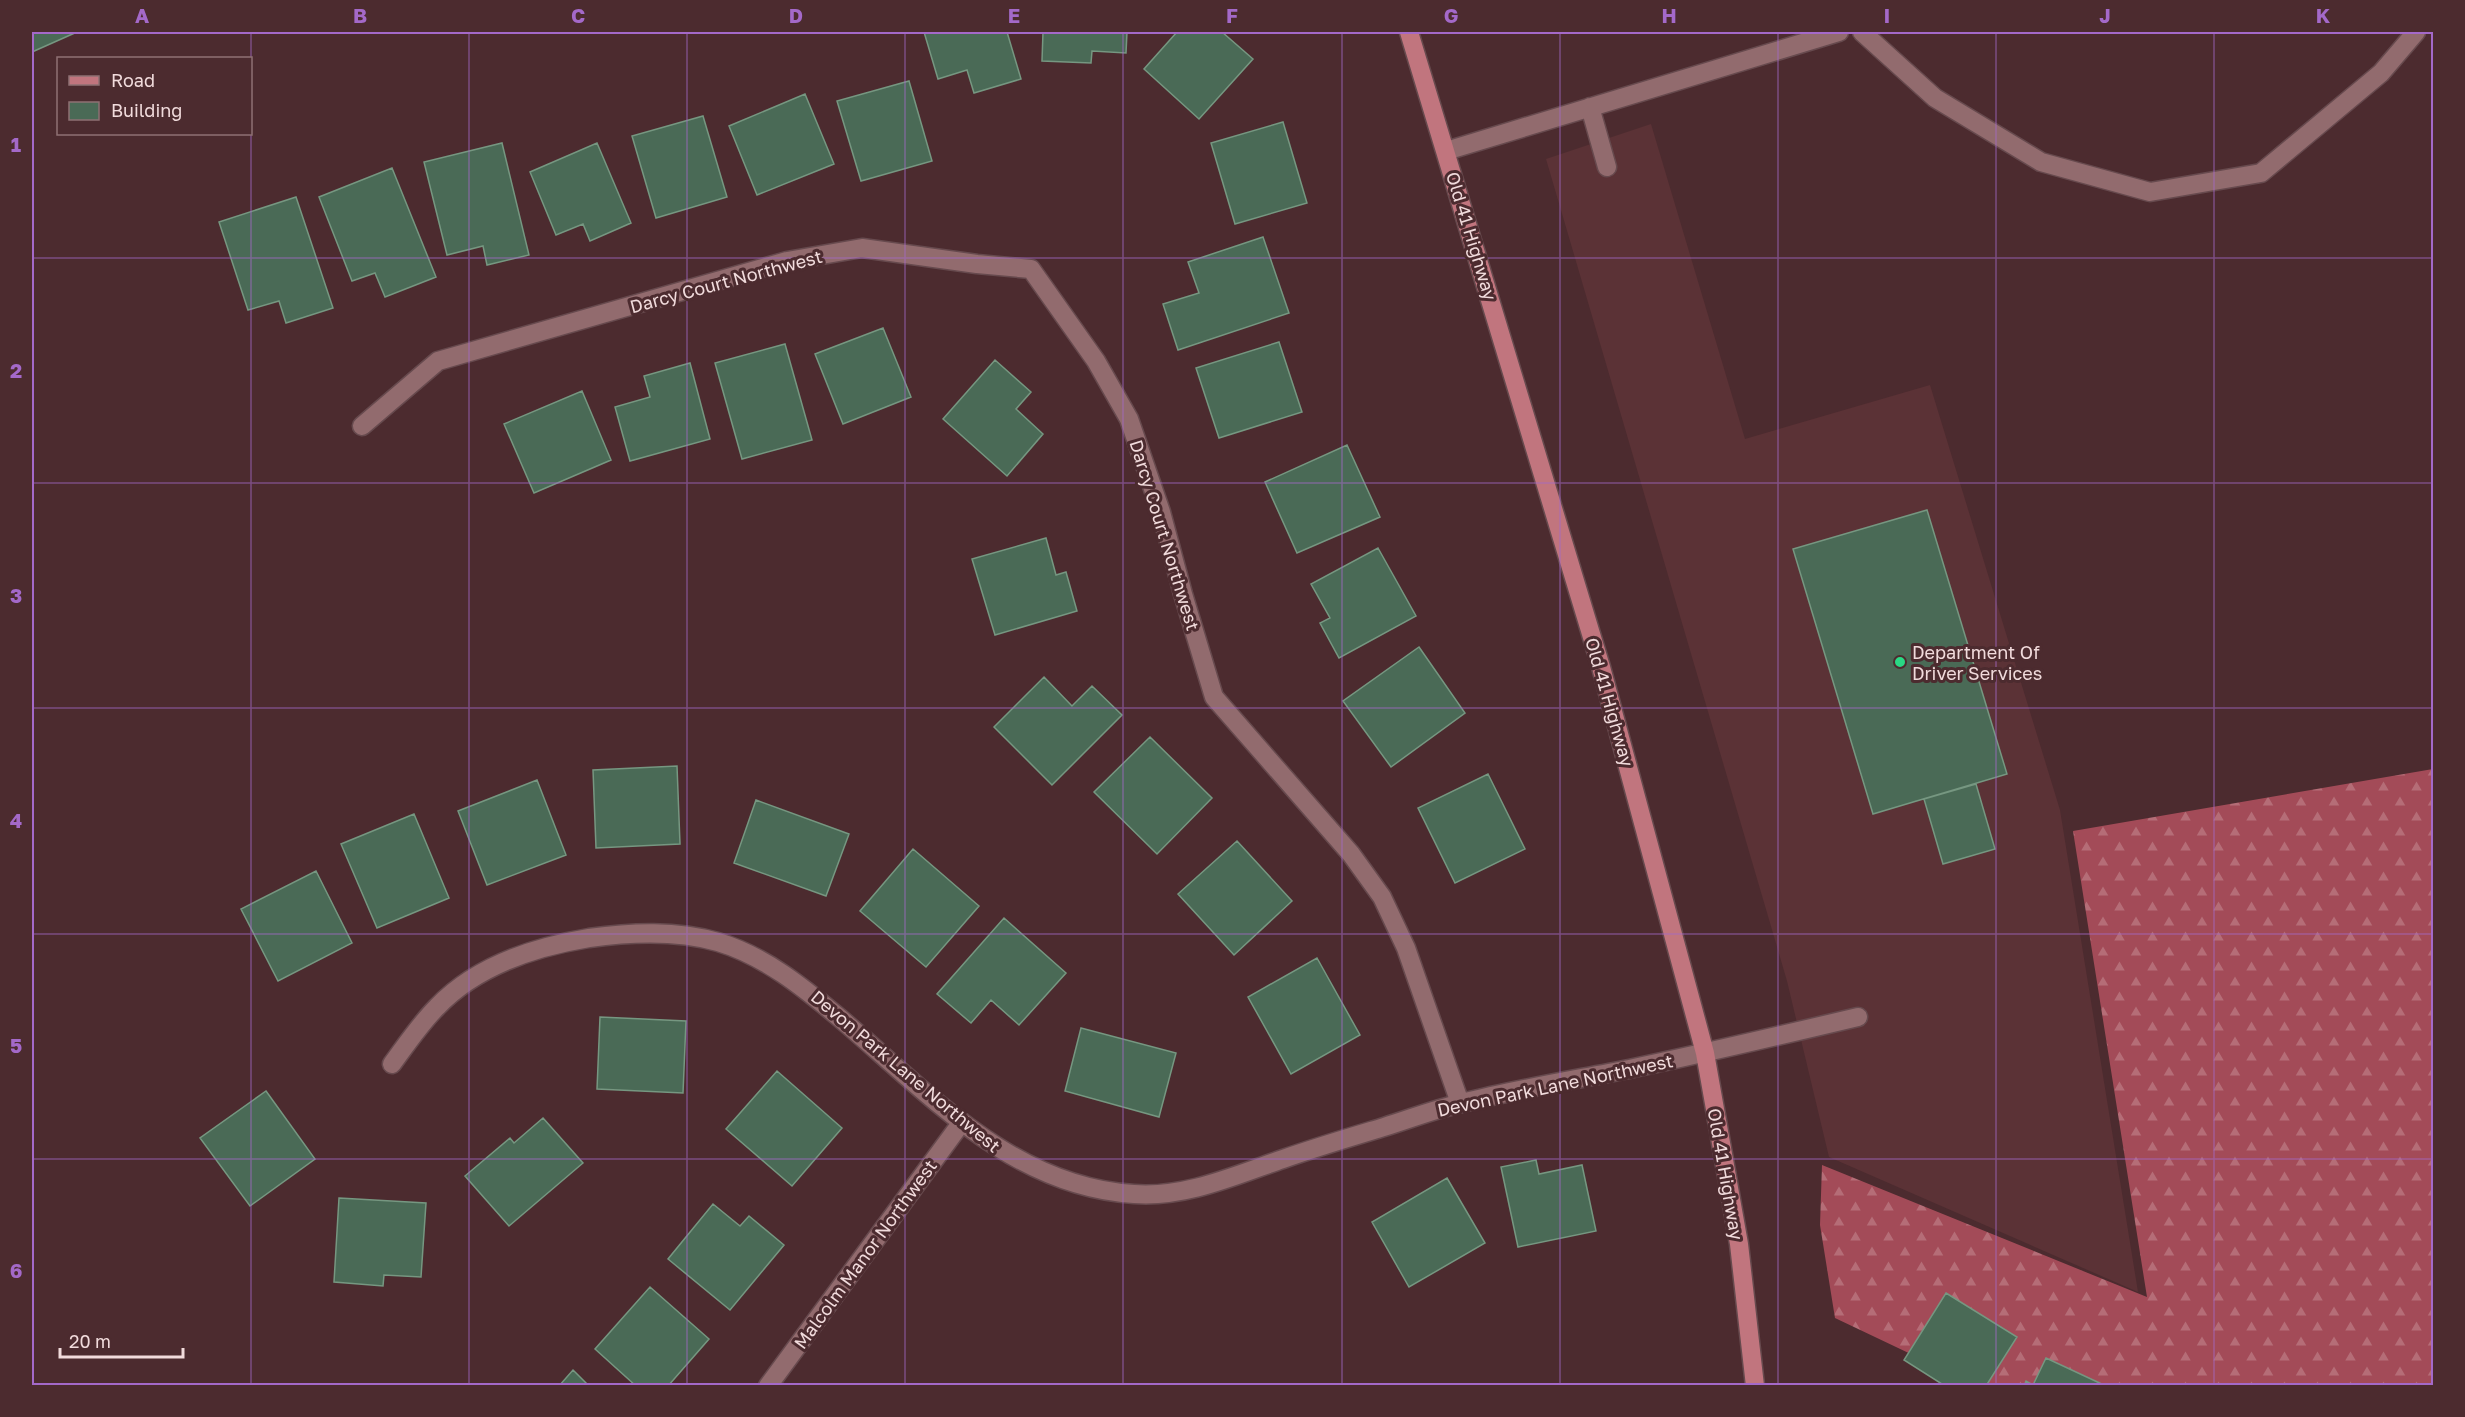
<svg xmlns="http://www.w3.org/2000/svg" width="2465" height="1417" viewBox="0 0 2465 1417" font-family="'Golos Text',sans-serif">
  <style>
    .built { fill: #5b3236 }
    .forest { fill: url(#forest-firs) }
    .building { fill: #4a6a56; stroke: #769781; stroke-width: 1.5 }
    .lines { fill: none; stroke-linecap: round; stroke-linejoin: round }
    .minor-casing { stroke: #674a4e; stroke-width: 21 }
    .major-casing { stroke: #674a4e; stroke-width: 21 }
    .minor { stroke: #926b6e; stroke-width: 18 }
    .major { stroke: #c1757e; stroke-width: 18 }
    .grid { fill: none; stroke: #a469c9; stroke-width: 1.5; stroke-opacity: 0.55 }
    .poi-dot { fill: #2ad884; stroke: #4c2b2f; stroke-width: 2 }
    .labels { text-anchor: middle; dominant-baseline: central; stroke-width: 6; stroke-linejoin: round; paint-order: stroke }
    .street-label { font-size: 18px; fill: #f1dbdc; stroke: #4c2b2f }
    .poi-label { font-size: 18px; fill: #f1dbdc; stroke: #4c2b2f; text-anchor: start }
    .neatline { fill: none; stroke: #a469c9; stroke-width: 2 }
    .grid-label { font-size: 20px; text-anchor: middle; font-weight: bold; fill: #a469c9 }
  </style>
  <defs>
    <pattern id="forest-firs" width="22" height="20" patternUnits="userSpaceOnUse" patternTransform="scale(1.5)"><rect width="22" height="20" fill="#a34b58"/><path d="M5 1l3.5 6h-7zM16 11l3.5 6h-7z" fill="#b56d77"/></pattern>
  </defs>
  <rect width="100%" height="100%" fill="#4c2b2f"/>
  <path class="built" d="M1651,124L1745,439L1930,385L2060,810L2138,1292L1829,1157L1787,981L1546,159Z"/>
  <path class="forest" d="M2433,769V1385H1976L1835,1318L1820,1225L1822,1165L2147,1297L2073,831Z"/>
  <path class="building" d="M32,32H77L32,52Z
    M924,32H1007L1021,79L974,93L967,70L938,79Z
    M1043,32H1127L1126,53L1092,51L1091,63L1042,61Z
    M1177,32H1222L1253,59L1199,119L1144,69Z
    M909,81L932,161L861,181L837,101Z
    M805,94L834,164L757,195L729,126Z
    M703,116L727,197L656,218L632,136Z
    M1283,122L1307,203L1235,224L1211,143Z
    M502,143L529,255L487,265L483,246L447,255L424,162Z
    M597,143L631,223L590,241L583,224L556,235L530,172Z
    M392,168L436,277L385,297L375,273L352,281L319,197Z
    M296,197L333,308L286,323L279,301L248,310L219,222Z
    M1263,237L1289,313L1178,350L1163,304L1199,293L1188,262Z
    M883,328L911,397L843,424L815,354Z
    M1279,342L1302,412L1219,438L1196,368Z
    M785,344L812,440L742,459L715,363Z
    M995,360L1031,392L1016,409L1043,434L1007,476L943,419Z
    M690,363L710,439L630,461L615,407L650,397L644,376Z
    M582,391L611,460L534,493L504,424Z
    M1347,445L1380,517L1297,553L1265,482Z
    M1927,510L2007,774L1873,814L1793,549Z
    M1046,538L1056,575L1066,572L1077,611L995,635L972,559Z
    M1378,548L1416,616L1339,658L1320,623L1330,618L1311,584Z
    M1419,647L1465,713L1391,767L1343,701Z
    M1044,677L1072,706L1092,686L1122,715L1052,785L994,727Z
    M1150,737L1212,798L1157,854L1094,792Z
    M677,766L680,844L596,848L593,770Z
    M1488,774L1525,849L1455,883L1418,808Z
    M537,780L566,855L487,885L458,811Z
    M1976,784L1995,849L1943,864L1924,799Z
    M756,800L849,834L826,896L734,863Z
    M414,814L449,898L377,928L341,844Z
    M1237,841L1292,901L1234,955L1178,894Z
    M913,849L979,906L926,967L860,911Z
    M316,871L352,943L278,981L241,909Z
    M1004,918L1066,973L1019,1025L991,1000L971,1023L937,994Z
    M1317,958L1360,1035L1291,1074L1248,997Z
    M600,1017L686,1021L683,1093L597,1089Z
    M1081,1028L1176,1053L1159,1117L1065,1091Z
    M777,1071L842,1128L792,1186L726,1129Z
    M266,1091L315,1159L250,1206L200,1138Z
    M543,1118L583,1163L509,1226L465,1176L510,1138L514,1143Z
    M1536,1160L1539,1174L1582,1165L1596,1231L1518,1247L1501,1167Z
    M1447,1178L1485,1243L1409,1287L1372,1222Z
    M339,1198L426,1203L421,1277L384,1275L383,1286L334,1282Z
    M713,1204L740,1226L749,1216L784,1245L730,1310L668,1259Z
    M650,1287L709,1339L668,1386H636L595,1349Z
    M1946,1293L2017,1337L1986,1386H1945L1904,1360Z
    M2046,1358L2106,1386H2024L2026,1381L2033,1385Z
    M573,1370L589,1386H559Z"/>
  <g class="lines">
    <defs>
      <path id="minor" d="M1862,32L1935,98L2041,162L2150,192L2261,173L2381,73L2416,32
        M1590,107L1607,167
        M1446,151L1839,32
        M362,426L438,361L787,261L862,248L977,264L1031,269L1096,361L1129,419L1161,512L1183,594L1214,697L1351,854L1382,897L1406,948L1460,1103
        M392,1064C406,1045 420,1024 437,1007C476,966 534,947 589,938C632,932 676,930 718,942C765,956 804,988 841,1019C928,1093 1013,1187 1134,1194C1186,1198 1236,1175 1283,1159C1317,1147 1351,1137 1384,1127C1410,1119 1435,1109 1462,1103C1517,1089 1573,1080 1629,1069C1706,1053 1782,1035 1858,1017
        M768,1386L962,1122"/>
      <path id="major" d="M1409,32L1601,667L1705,1053L1739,1244L1755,1386"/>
    </defs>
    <use href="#minor" class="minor-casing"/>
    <use href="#major" class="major-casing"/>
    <use href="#minor" class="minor"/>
    <use href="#major" class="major"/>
  </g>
  <path class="grid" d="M251,32V1386M469,32V1386M687,32V1386M905,32V1386M1123,32V1386M1342,32V1386M1560,32V1386M1778,32V1386M1996,32V1386M2214,32V1386M32,258H2434M32,483H2434M32,708H2434M32,934H2434M32,1159H2434"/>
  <circle class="poi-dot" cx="1900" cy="662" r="6"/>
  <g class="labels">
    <g class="street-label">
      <text transform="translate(1472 236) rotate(73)">Old 41 Highway</text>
      <text transform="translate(726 281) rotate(-15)">Darcy Court Northwest</text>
      <text transform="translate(1165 535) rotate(73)">Darcy Court Northwest</text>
      <text transform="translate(1610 702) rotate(74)">Old 41 Highway</text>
      <text transform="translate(906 1071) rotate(40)">Devon Park Lane Northwest</text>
      <text transform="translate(1555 1085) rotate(-12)">Devon Park Lane Northwest</text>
      <text transform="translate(1726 1174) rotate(80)">Old 41 Highway</text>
      <text transform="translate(865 1254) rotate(-54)">Malcolm Manor Northwest</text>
    </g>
    <g class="poi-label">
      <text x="1912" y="652">Department Of<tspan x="1912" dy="21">Driver Services</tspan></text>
    </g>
  </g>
  <rect width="2465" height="1417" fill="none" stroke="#4c2b2f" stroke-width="66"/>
  <rect x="57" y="57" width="195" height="78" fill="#4c2b2f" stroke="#8e7174" stroke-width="1.5"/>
  <rect x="69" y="76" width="30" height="9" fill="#c1757e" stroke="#8e7174" stroke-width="1.5"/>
  <text x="111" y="87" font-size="18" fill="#f1dbdc">Road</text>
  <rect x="69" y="102" width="30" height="18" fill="#4a6a56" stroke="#8e7174" stroke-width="1.5"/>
  <text x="111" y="117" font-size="18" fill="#f1dbdc">Building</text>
  <path d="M60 1348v9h123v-9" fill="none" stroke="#f1dbdc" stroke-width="3"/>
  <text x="69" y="1348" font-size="18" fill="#f1dbdc" stroke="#4c2b2f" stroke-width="4.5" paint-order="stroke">20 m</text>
  <rect x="33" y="33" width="2399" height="1351" class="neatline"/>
  <g class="grid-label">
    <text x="142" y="23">A</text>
    <text x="360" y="23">B</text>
    <text x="578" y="23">C</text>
    <text x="796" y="23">D</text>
    <text x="1014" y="23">E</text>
    <text x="1232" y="23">F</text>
    <text x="1451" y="23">G</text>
    <text x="1669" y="23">H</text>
    <text x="1887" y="23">I</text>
    <text x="2105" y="23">J</text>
    <text x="2323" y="23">K</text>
    <text x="16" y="152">1</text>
    <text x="16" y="378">2</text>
    <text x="16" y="603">3</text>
    <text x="16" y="828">4</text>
    <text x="16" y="1053">5</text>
    <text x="16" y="1278">6</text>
  </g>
</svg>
